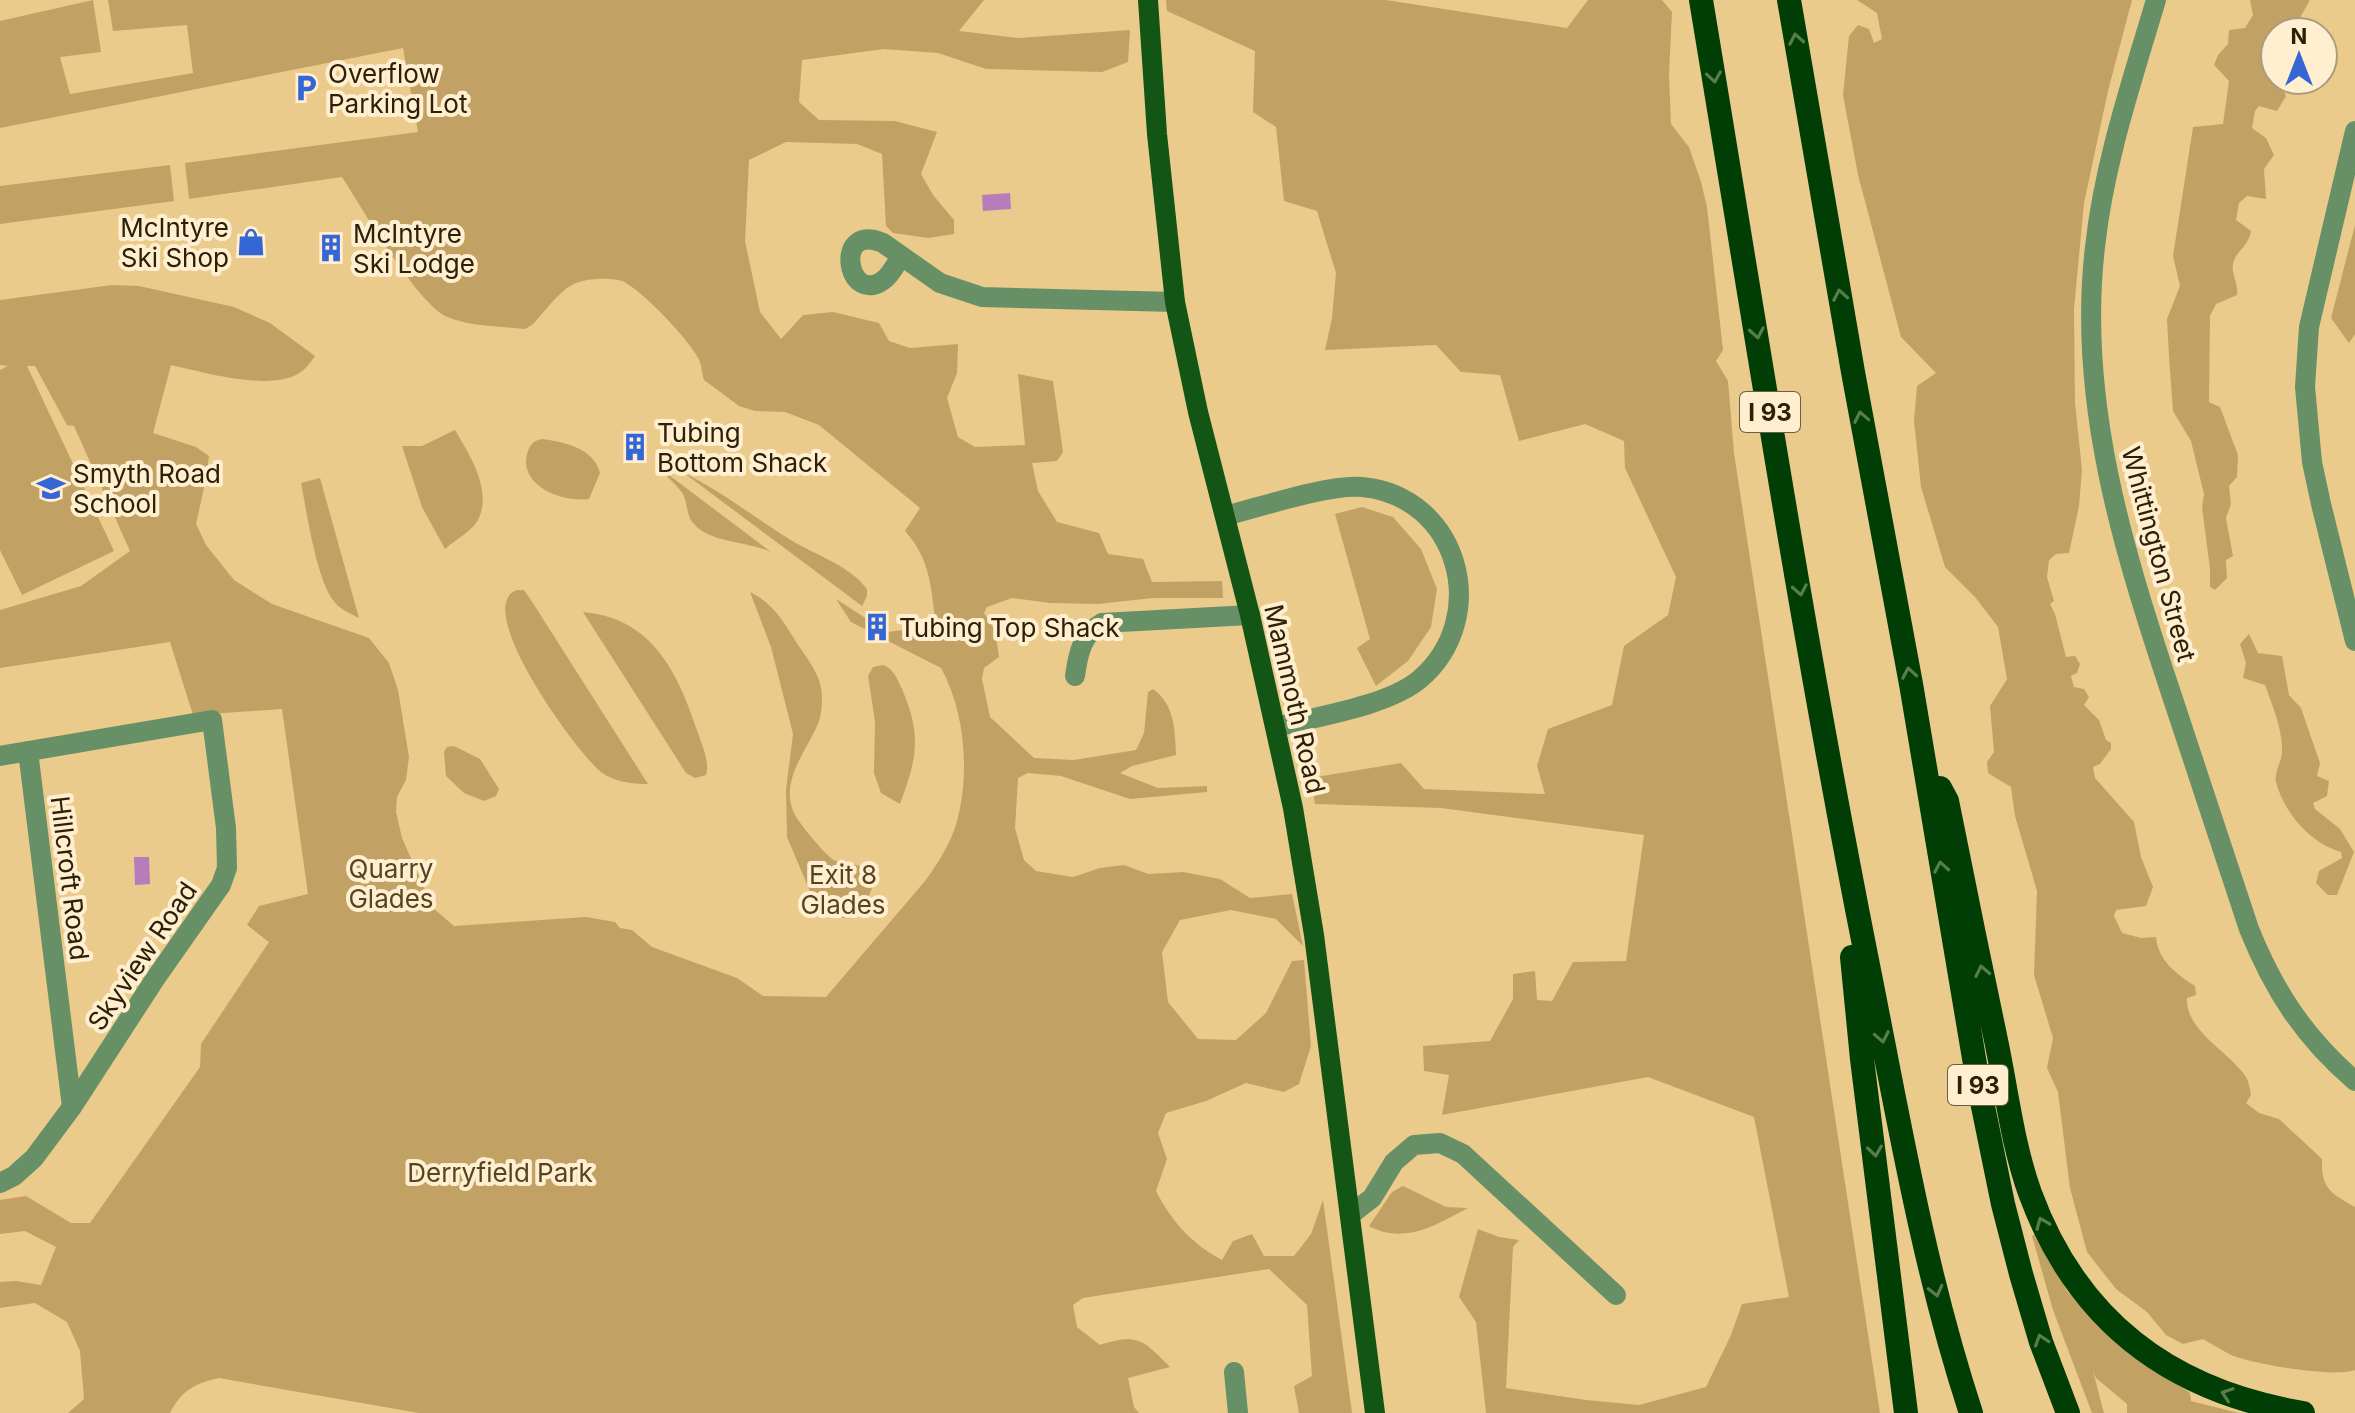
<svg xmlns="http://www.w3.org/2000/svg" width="2355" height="1413" viewBox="0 0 2355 1413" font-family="Inter,sans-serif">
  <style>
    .green { fill: #c2a264 }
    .water { fill: #b67cbb }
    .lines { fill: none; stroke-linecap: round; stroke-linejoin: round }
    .minor { stroke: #679066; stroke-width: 20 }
    .major { stroke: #125515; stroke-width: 20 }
    .highway { stroke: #003e05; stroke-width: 24 }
    .oneway { stroke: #597c4c }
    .labels { text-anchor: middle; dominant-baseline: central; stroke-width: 8; stroke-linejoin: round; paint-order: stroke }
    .shield { fill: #ffeecf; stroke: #6b5e42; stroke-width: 2 }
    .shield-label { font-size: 24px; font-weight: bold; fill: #2c2006 }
    .poi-label { font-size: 26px; fill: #2c2006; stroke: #ffeecf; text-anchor: start }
    .street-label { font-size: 26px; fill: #2c2006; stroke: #ffeecf }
    .park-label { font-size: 26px; fill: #564421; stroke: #ffeecf }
  </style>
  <rect width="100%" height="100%" fill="#ebcb8c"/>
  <path class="green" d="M93,0L101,52L60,57L70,94L193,73L187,25L113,31L108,0H984L959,31L1019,38L1130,30L1128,62L1102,72L986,69L938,53L884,49L802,60L799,102L819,120L895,121L937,132L921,174L933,195L954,220V234L928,238L893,233L886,226L882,154L857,144L786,142L749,160L745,241L760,312L781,339L803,315L833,312L879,323L889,341L910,348L958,344L957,373L947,398L958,437L975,447L1025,445L1018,374L1053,381L1063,452L1057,461L1032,463L1038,491L1057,522L1099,533L1108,554L1143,559L1152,582L1222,581L1223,598H1153L1098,604L1050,603L1012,598L987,607L984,613L995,630L999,657L984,668L982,679L990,717L1034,758L1074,760L1136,750L1144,733L1148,692L1153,689C1175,705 1175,730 1176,755L1132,766L1120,773L1158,788L1207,786V792L1130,799L1061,776L1028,773L1018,778L1015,828L1024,860L1036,871L1073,877L1100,868L1124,865L1148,874L1183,872L1220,879L1250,898L1292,894L1303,946L1276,919L1231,910L1180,920L1162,952L1168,1002L1198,1039L1236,1040L1266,1013L1292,961L1304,960L1311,1046L1299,1084L1284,1092L1246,1083L1206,1101L1166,1113L1158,1133L1167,1159L1156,1191C1172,1222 1191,1243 1222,1260L1233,1241L1252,1234L1264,1256H1294L1311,1234L1323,1200L1352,1413H1299L1294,1386L1312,1376L1307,1305L1269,1269L1083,1298L1073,1305L1077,1327L1100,1345C1138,1333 1143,1340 1170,1367L1128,1378L1134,1407L1139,1413H419L219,1378C195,1383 181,1391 170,1413H68L84,1399L80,1351L67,1322L35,1303L0,1308V1282L16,1281L41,1285L56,1247L25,1231L0,1234V1200L26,1196L71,1223H90L200,1067L201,1044L269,942L247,925L259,906L308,894L282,709L193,715L170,642L0,668V610L81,586L130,551L74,426L67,425L35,366H27L114,551L22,595L0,550V370L8,366L0,365V300L112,285L139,286L234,307L270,323L315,356C311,362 305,370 298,374C267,391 203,372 171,365L153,433L196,447L209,456L206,479L196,524L206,545L234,580L272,604L369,638L389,663L398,690L409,757L406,780L397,797L396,812L402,838L433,908L454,926L586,917L615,922L620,928L632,930L652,947L737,978L763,996L826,997L925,881C938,863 951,843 957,821C970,774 965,711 941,668L851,622L836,599L887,632L936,626C931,588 931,560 905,531L920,508L819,425L785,412L755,411L739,406L704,380C702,374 702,368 700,362C693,343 640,288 622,281C609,277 584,278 572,285C557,293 544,313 532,325L525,329C500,326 469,327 445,316C415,300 362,208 342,177L189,199L185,163L418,132L403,48L0,128V21Z
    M1166,0H1386L1567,28L1588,0H1662L1672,12L1669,74L1671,124L1689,147L1701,182L1707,207L1723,350L1716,361L1728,381L1734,453L1880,1413H1486L1476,1322L1459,1297L1478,1229L1499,1237L1519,1240L1513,1247L1506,1388L1586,1400L1639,1405L1706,1387L1731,1335L1742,1304L1789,1297L1754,1117L1648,1077L1442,1115L1449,1075L1424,1071L1423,1046L1490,1041L1513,999V974L1535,971L1537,1000L1552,1001L1573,962L1626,961L1644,835L1441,808L1315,804L1310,778L1401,763L1424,789L1545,794L1537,766L1548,729L1612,705L1624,646L1668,615L1676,577L1625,468L1624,441L1585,424L1519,441L1500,375L1461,372L1436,345L1325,350L1332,318L1336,273L1317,211L1284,201L1276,127L1253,112L1255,51L1167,11Z
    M1857,0H2132L2108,91L2084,203L2074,309L2075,403L2082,470L2079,506L2069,553L2056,554L2049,560L2047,577L2054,601L2050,604L2055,614L2066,657L2075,656L2080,664L2077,673L2071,676L2074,687L2084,689L2089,697L2084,705L2099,720L2106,740L2111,743V749L2100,764L2093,767L2095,778L2134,822L2141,857L2153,887L2146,906L2116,910L2114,916L2122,933L2141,938L2156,937C2158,960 2176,974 2195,986L2196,995L2187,998C2185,1031 2230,1052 2246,1077C2249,1082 2250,1090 2251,1095L2246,1103L2259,1113L2279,1119L2322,1159C2321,1189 2331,1193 2355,1207V1370C2334,1378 2253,1364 2231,1355C2221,1350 2212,1344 2203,1339L2183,1344L2166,1335L2147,1312L2116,1289L2087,1252L2070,1188L2058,1092L2047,1068L2053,1038L2034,975L2037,891L2015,816L2011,787L1988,773L1987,762L1994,752L1990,706L2007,679L1998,627L1975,597L1945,567L1921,487L1914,421L1917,386L1936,373L1901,337L1858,175L1843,95L1849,36L1858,25L1869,29L1874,43L1882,39L1877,13Z
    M2250,0H2310L2301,16L2300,32H2275V80H2279L2286,96L2277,111L2259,106L2255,111L2252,128L2266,138L2274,155L2264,169L2266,199L2247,196L2239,203L2236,220L2251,231C2248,248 2236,250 2233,264C2231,274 2239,284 2237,295L2216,304L2210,316L2209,402L2220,407L2238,455L2237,477L2229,486L2231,504L2226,518L2233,556L2226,560L2227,578L2215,590L2210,587V569L2202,507L2204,494L2191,441L2173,411L2169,356L2167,319L2180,286L2173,256L2193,127L2223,124L2229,81L2214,65L2218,55L2228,44L2229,30L2245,28L2253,15Z
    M170,165L174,201L0,224V186Z
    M2355,225V334L2349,343L2331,318Z
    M455,430C469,454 493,490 478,520C472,531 455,540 445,549L422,507L402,446H422Z
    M542,439C564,442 594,448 600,473L589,499C562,503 516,485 528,451C531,443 534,441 542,439Z
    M657,466L771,552C747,541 710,543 694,524C686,516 688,504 683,494C676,484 665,475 657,466Z
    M684,473C721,491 754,517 789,539C815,555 849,565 867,589V596L862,606Z
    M320,478L359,618C349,613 339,609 333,600C316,577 307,513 301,483Z
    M1362,507L1393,517L1421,549L1437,589L1431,627L1408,661L1376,686L1357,648L1370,639L1335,514Z
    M517,590H524L531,600L648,784C632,784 614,782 601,772C577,753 470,606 517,590Z
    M750,592C771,602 783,620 795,640C803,653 819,672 821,688C823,697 822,715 818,724C807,750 778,783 795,815C800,824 825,855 834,860C850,867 855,860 874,874C875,883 871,890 868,899C866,904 865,912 860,915C849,923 827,914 817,908L787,837L786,790L793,734L771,647Z
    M583,612C653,618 678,673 698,733C702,746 710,761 706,775L695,778L686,773Z
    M2249,634L2258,653L2282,656L2289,695L2301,708L2320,763L2317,776L2329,781L2327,796L2313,803L2315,809L2340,829L2354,852L2337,895H2328L2316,883L2319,871L2342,858L2341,852C2311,844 2284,813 2276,782C2274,772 2282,761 2282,752C2283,730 2272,705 2265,685L2243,678L2246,663L2240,644Z
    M883,665C894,669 897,679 902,689C922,736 917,758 900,804L881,793L874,773L875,721L868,676L873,667Z
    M454,746L480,759L499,789L496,796L484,801L464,793L446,776L444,752L447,747Z
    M1403,1186L1446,1207L1468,1208C1436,1225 1404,1245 1369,1226L1392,1192Z
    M2035,1234L2067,1291L2104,1332L2190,1393L2191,1401L2239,1413H2127V1404L2096,1378L2093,1371L2104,1413H2092L2053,1310L2032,1236Z"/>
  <path class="water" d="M1010,193L1011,209L983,211L982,195Z
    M134,857H149L150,884L135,885Z"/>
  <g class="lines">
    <path class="minor" d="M2156,0C2132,81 2104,163 2095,247C2077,401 2123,549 2171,693C2197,771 2223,850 2249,929C2274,991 2304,1037 2355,1081
      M2355,131L2309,327L2305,387L2312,462L2321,504L2355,641
      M901,256C897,263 892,272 886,278C848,311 831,221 883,243L940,283L982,297L1175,302
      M1225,516C1261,507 1328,484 1362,487C1459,496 1492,617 1420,679C1388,706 1318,716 1276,727
      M1075,676C1078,654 1082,634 1102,623L1250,615
      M28,751L72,1107
      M0,756L212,720L226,828L227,868L221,885L155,979L72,1107L34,1158L14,1176L0,1183
      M1350,1215L1372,1198L1394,1162L1414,1145L1440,1143L1463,1154L1616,1295
      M1234,1372L1238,1413"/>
    <path class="major" d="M1148,0L1157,134L1175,302L1198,412L1250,615L1293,808L1314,935L1375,1413"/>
    <path class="highway" d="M1701,0C1754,319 1803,638 1866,955C1897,1109 1922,1264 1971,1413
      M1789,0L1853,372L1911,684L1978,1082L2003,1204L2021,1274L2041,1342L2068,1413
      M1940,788L1947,801C1963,882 1980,964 1997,1045C2007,1094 2013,1146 2030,1193C2077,1321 2170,1391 2303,1413
      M1852,957L1862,1059L1906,1413"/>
  </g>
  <defs><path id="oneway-chevron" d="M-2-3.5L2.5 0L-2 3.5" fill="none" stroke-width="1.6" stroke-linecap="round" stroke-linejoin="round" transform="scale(2)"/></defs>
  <g class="oneway">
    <use href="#oneway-chevron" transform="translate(1796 39) rotate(-100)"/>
    <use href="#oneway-chevron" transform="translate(1714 77) rotate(81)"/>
    <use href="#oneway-chevron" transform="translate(1840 295) rotate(-100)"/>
    <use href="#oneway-chevron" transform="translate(1757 333) rotate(80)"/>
    <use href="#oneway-chevron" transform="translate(1861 417) rotate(-101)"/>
    <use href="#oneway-chevron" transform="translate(1800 590) rotate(80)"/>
    <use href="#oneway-chevron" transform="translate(1909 673) rotate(-100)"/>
    <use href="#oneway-chevron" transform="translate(1941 867) rotate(-100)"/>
    <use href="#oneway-chevron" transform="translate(1982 971) rotate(-102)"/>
    <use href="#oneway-chevron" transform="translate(1882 1037) rotate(79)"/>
    <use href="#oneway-chevron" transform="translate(1875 1151) rotate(82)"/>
    <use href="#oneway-chevron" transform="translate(2042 1223) rotate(-112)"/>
    <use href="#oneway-chevron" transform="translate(1936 1291) rotate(76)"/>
    <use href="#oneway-chevron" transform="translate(2041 1340) rotate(-108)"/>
    <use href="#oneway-chevron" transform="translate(2227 1394) rotate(-161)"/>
  </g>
  <defs>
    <symbol id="parking-bare" viewBox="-9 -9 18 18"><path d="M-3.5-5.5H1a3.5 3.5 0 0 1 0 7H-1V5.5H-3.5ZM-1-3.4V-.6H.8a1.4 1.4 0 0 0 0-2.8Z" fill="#3566d5" stroke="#ffeecf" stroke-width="2.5" paint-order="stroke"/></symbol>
    <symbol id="shop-bare" viewBox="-9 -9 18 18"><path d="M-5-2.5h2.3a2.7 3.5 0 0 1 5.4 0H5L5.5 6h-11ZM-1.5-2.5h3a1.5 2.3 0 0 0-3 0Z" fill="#3566d5" stroke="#ffeecf" stroke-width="2.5" paint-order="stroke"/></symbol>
    <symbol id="building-bare" viewBox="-9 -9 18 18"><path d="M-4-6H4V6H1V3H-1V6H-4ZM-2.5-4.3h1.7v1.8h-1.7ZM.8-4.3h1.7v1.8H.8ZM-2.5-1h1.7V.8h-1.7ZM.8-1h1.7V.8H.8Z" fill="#3566d5" stroke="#ffeecf" stroke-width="2.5" paint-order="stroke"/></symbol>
    <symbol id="school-bare" viewBox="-9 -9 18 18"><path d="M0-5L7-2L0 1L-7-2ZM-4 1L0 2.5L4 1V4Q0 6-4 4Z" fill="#3566d5" stroke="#ffeecf" stroke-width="2.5" paint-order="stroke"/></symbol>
  </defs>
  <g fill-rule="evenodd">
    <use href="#parking-bare" x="286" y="68" width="40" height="40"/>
    <use href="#shop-bare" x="231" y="222" width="40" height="40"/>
    <use href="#building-bare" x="311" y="228" width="40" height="40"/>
    <use href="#building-bare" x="615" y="427" width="40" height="40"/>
    <use href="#school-bare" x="31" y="468" width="40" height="40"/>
    <use href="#building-bare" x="857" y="607" width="40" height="40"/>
  </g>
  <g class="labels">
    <g class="shield">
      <rect x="1740" y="392" width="60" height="40" rx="6"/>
      <rect x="1948" y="1065" width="60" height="40" rx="6"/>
    </g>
    <g class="shield-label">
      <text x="1770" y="412">I 93</text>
      <text x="1978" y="1085">I 93</text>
    </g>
    <g class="poi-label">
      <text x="328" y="73">Overflow<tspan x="328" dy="30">Parking Lot</tspan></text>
      <text x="229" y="227" text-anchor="end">McIntyre<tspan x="229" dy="30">Ski Shop</tspan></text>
      <text x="353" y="233">McIntyre<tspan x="353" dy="30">Ski Lodge</tspan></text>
      <text x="657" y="432">Tubing<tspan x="657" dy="30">Bottom Shack</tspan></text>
      <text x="73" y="473">Smyth Road<tspan x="73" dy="30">School</tspan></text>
      <text x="899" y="627">Tubing Top Shack</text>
    </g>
    <g class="street-label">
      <text transform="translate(2159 554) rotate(75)">Whittington Street</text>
      <text transform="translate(1295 699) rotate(77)">Mammoth Road</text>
      <text transform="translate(70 878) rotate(83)">Hillcroft Road</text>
      <text transform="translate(142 956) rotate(-56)">Skyview Road</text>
    </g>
    <g class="park-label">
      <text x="391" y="868">Quarry<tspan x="391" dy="30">Glades</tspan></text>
      <text x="843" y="874">Exit 8<tspan x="843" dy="30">Glades</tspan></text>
      <text x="500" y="1172">Derryfield Park</text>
    </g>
  </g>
  <g transform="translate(2299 56)"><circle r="38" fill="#ffeecf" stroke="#ab9c7f" stroke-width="2"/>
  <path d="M0-6L14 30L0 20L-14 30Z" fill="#3566d5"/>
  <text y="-12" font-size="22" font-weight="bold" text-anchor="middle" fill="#2c2006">N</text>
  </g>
</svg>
